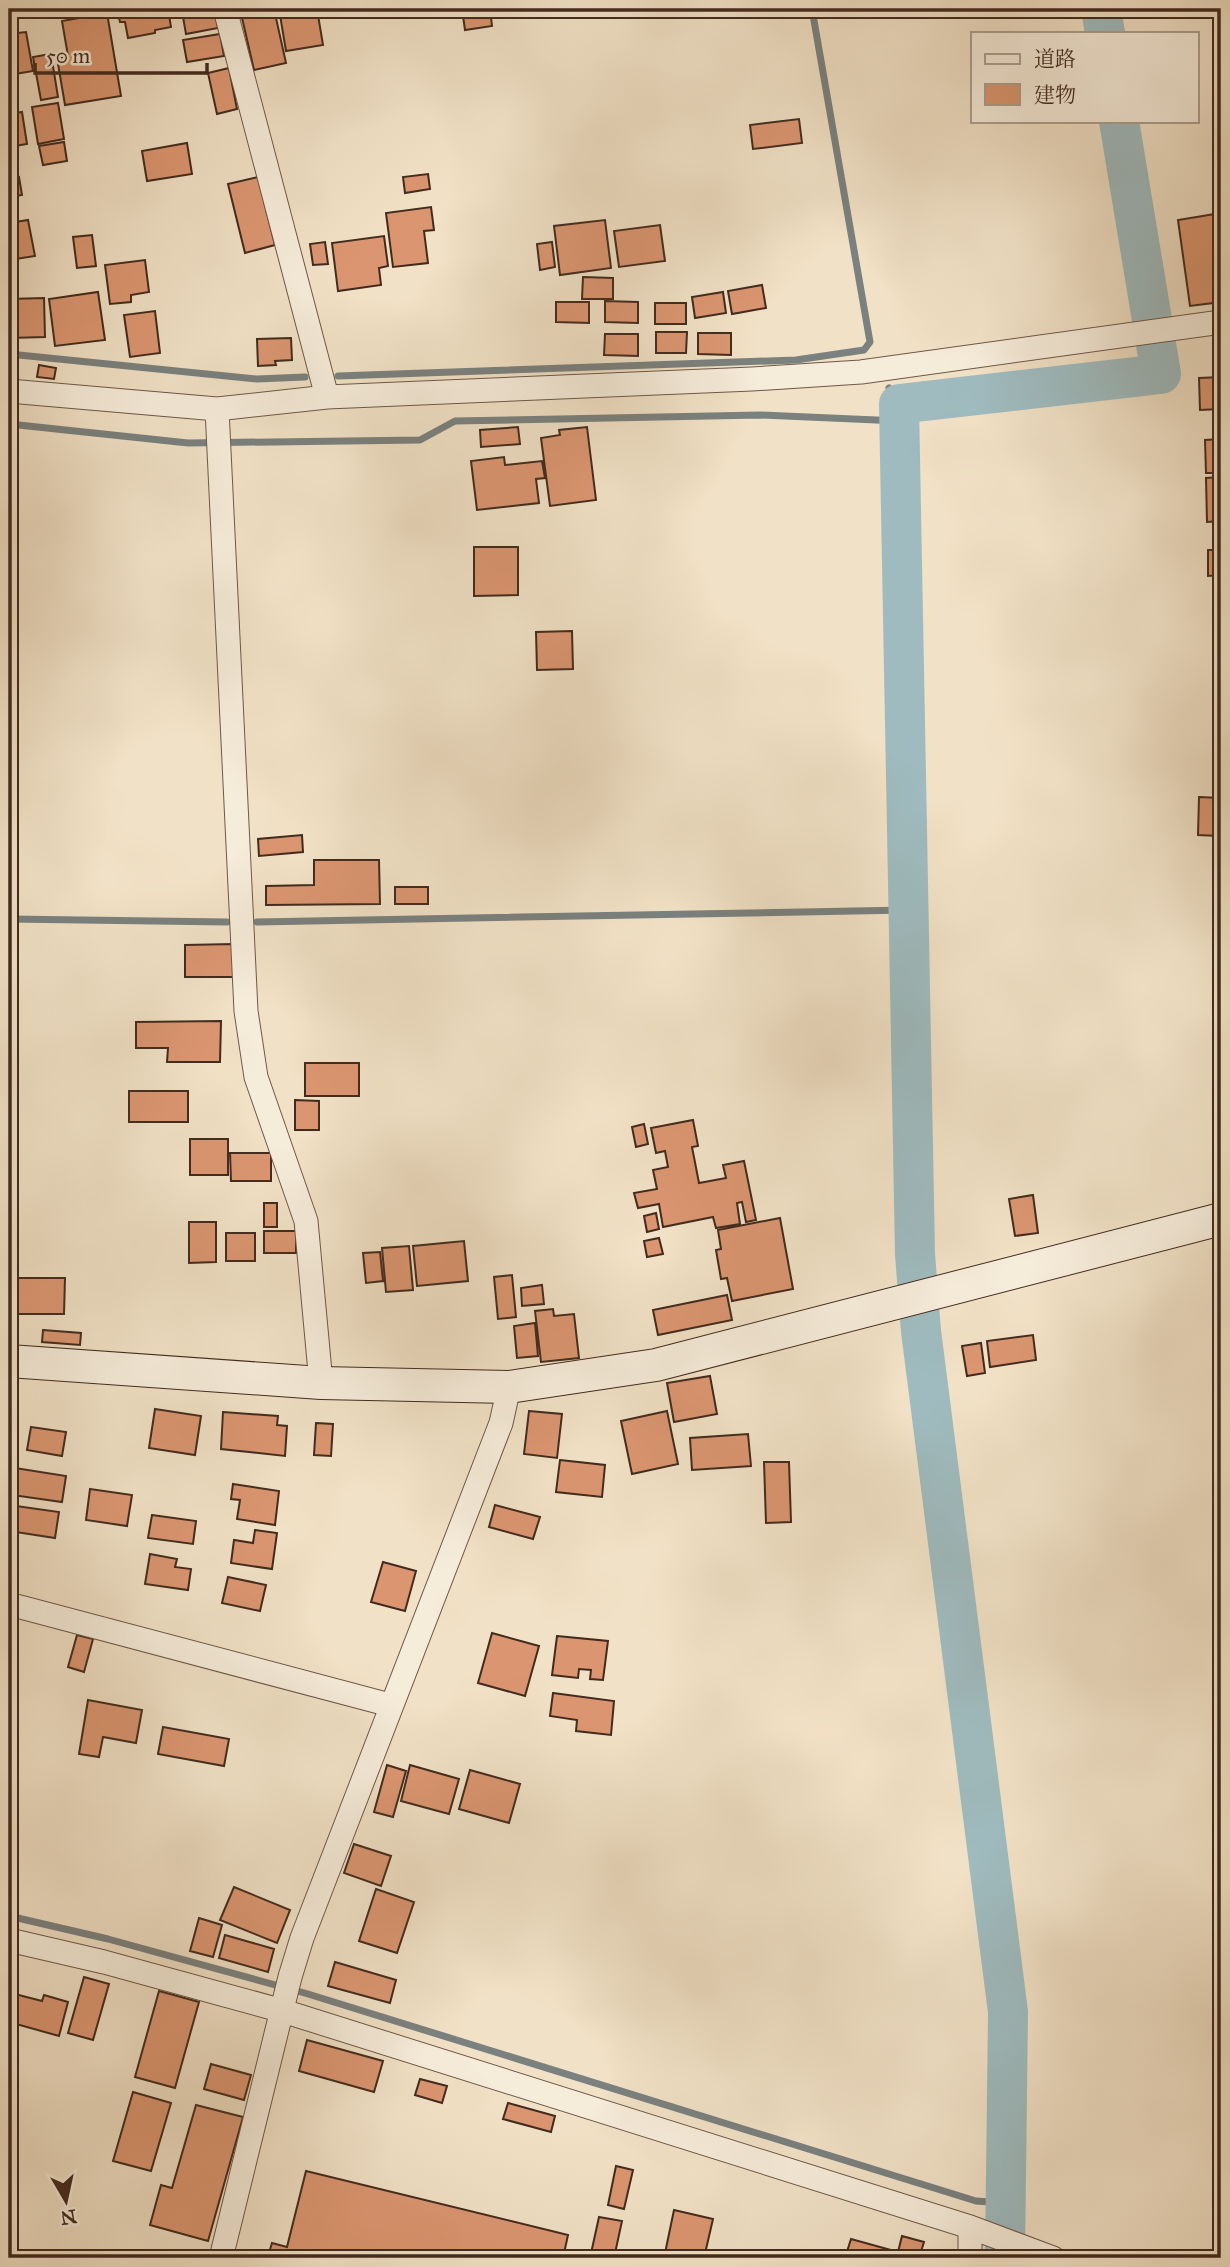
<svg xmlns="http://www.w3.org/2000/svg" width="1230" height="2267" viewBox="0 0 1230 2267" font-family="'IM FELL Great Primer','Noto Serif JP',serif">
  <style>
    .lines { fill: none; stroke-linecap: round; stroke-linejoin: round }
    .stream { stroke: #7a817f; stroke-width: 7 }
    .river { stroke: #9fbbbf; stroke-width: 40 }
    .building { fill: #db9671; stroke: #422b1e; stroke-width: 2 }
    .street-casing { stroke: #6e5848; stroke-width: 25 }
    .secondary-casing { stroke: #422b1e; stroke-width: 34 }
    .street { stroke: #f6ecda; stroke-width: 23 }
    .secondary { stroke: #f6ecda; stroke-width: 32 }
  </style>
  <rect width="100%" height="100%" fill="#f1e1c6"/>
  <filter id="stains"><feTurbulence type="fractalNoise" baseFrequency=".00286" numOctaves="4"/><feColorMatrix values="0 0 0 0 .2 0 0 0 0 .09 0 0 0 0 .02 0 0 0 .5 -.17"/></filter>
  <radialGradient id="worn" r=".72"><stop offset=".6" stop-color="#630" stop-opacity="0"/><stop offset="1" stop-color="#630" stop-opacity=".3"/></radialGradient>
  <g class="lines">
    <path class="stream" d="M9,354L257,379L305,377
      M338,376L796,360L864,350L870,342L812,9
      M889,388L899,404
      M9,424L188,443L420,440L455,421L760,415L899,421
      M9,919L227,922
      M257,922L908,910
      M9,1916L108,1939L308,1994L976,2201L1005,2203"/>
    <path class="river" d="M1101,9L1105,33
      M1005,2258L1008,2012L921,1331L915,1254L899,404L1161,374L1119,121"/>
  </g>
  <path class="building" d="M117,9H168L171,27L155,30V33L128,38L125,22H120Z
    M240,9H274L286,63L254,70Z
    M279,9H317L323,45L286,51Z
    M406,9H427L428,13L407,17Z
    M462,9H490L492,26L465,30Z
    M216,12L218,28L186,34L183,17Z
    M107,13L121,96L65,105L57,58L68,56L62,21Z
    M26,32L33,71L9,75V34Z
    M220,34L224,56L187,62L183,40Z
    M51,54L58,97L41,100L33,57Z
    M229,68L237,109L217,114L208,73Z
    M58,103L64,139L38,144L32,107Z
    M22,112L27,144L9,147V114Z
    M799,119L802,143L753,149L750,125Z
    M64,142L67,161L43,165L39,146Z
    M187,143L192,174L147,181L142,151Z
    M428,174L430,189L405,193L403,177Z
    M19,177L22,195L9,197V179Z
    M258,177L275,245L245,253L228,184Z
    M431,207L434,230L424,231L428,263L393,267L386,213Z
    M1221,213V302L1190,306L1178,220Z
    M28,220L35,256L9,260V223Z
    M605,220L611,268L560,275L554,226Z
    M660,225L665,261L619,267L614,231Z
    M92,235L96,266L77,268L73,237Z
    M384,236L388,266L379,268L381,285L338,291L332,243Z
    M325,242L328,264L313,265L310,244Z
    M552,242L555,267L540,270L537,244Z
    M145,260L149,292L131,295V302L110,304L105,265Z
    M583,277L613,278V299H582Z
    M762,285L766,308L732,314L728,291Z
    M98,292L105,340L55,346L49,299Z
    M723,292L726,313L695,318L692,297Z
    M44,298L45,337L9,338V299Z
    M605,301L638,302V323L605,322Z
    M556,302H589V323L556,322Z
    M655,303H686V324H655Z
    M155,311L160,353L130,357L124,315Z
    M656,332H687L686,353H656Z
    M698,333H731V355L698,354Z
    M605,334H638V356L604,355Z
    M291,338L292,360L275,361L276,365L258,366L257,339Z
    M39,365L56,368L54,379L37,377Z
    M1221,377V409L1200,410L1199,378Z
    M518,427L520,444L481,447L480,430Z
    M587,427L596,500L550,506L541,438L560,435L559,430Z
    M1221,439V473H1206L1205,440Z
    M504,457L505,465L542,461L545,478L536,479L539,503L477,510L471,461Z
    M1221,477V521L1207,522L1206,478Z
    M474,547H518V595L474,596Z
    M1208,550H1221V575L1208,576Z
    M572,631L573,669L537,670L536,632Z
    M1199,797L1221,798V846L1218,845L1219,836L1198,835Z
    M302,835L303,852L259,856L258,839Z
    M314,860H379L380,904L266,905V886L314,885Z
    M395,887H428V904H395Z
    M233,944V977H185V945Z
    M221,1021L220,1062H167L168,1048H136V1022Z
    M305,1063H359V1096H305Z
    M129,1091H188V1122H129Z
    M295,1100L319,1101V1130H295Z
    M693,1120L698,1146L692,1147L699,1183L726,1178L723,1165L744,1161L756,1220L746,1222L742,1202L737,1203L740,1224L716,1228L713,1217L663,1227L659,1204L638,1208L634,1193L657,1189L653,1170L668,1167L665,1151L656,1153L651,1128Z
    M644,1124L648,1144L636,1147L632,1127Z
    M190,1139H228V1175H190Z
    M230,1153H271V1181H231Z
    M1033,1195L1038,1233L1015,1236L1009,1199Z
    M264,1203H277V1227H264Z
    M656,1213L659,1229L647,1232L644,1216Z
    M780,1218L793,1289L732,1301L727,1278L721,1279L716,1250L721,1249L718,1230Z
    M189,1222H216V1262L189,1263Z
    M264,1231H296V1253H264Z
    M226,1233H255V1261H226Z
    M659,1238L663,1254L647,1257L644,1241Z
    M464,1241L468,1281L417,1286L413,1246Z
    M409,1246L413,1290L386,1292L382,1248Z
    M380,1252L383,1281L366,1283L363,1253Z
    M512,1275L516,1317L498,1319L494,1277Z
    M9,1278H65L64,1314H9Z
    M542,1285L544,1304L522,1306L521,1288Z
    M727,1295L732,1320L658,1335L653,1310Z
    M553,1309L554,1316L574,1314L579,1358L541,1362L535,1311Z
    M535,1323L538,1356L517,1358L514,1326Z
    M43,1330L81,1333L80,1345L42,1342Z
    M1033,1335L1036,1360L990,1367L987,1341Z
    M981,1343L985,1373L967,1376L962,1346Z
    M710,1376L717,1414L674,1422L667,1383Z
    M155,1409L201,1416L195,1455L149,1448Z
    M529,1411L562,1414L557,1458L524,1454Z
    M667,1411L678,1464L632,1474L621,1421Z
    M223,1412L278,1416L277,1425L287,1426L285,1456L221,1449Z
    M316,1423L333,1424L331,1456L314,1455Z
    M31,1427L66,1432L62,1456L27,1450Z
    M748,1434L751,1466L692,1470L690,1438Z
    M560,1460L605,1465L602,1497L556,1492Z
    M764,1462H789L791,1522L766,1523Z
    M15,1468L66,1476L62,1502L12,1495Z
    M233,1484L279,1491L275,1525L237,1519L240,1500L231,1499Z
    M90,1489L132,1495L127,1526L86,1520Z
    M9,1505L59,1512L55,1538L9,1531Z
    M495,1505L540,1517L533,1539L489,1527Z
    M152,1515L196,1521L193,1544L148,1538Z
    M255,1530L277,1533L272,1569L231,1563L234,1540L253,1543Z
    M150,1554L177,1559L175,1567L191,1569L188,1590L145,1584Z
    M383,1562L416,1571L405,1611L371,1602Z
    M228,1577L266,1585L260,1611L222,1603Z
    M492,1633L539,1646L525,1696L478,1683Z
    M77,1635L93,1639L84,1672L68,1667Z
    M557,1636L608,1641L603,1680L590,1679L591,1670L579,1669L578,1678L552,1675Z
    M553,1693L614,1701L611,1735L576,1731L577,1720L550,1716Z
    M88,1700L142,1710L136,1743L103,1737L99,1757L79,1754Z
    M163,1727L229,1739L224,1766L158,1754Z
    M387,1765L406,1771L393,1817L374,1812Z
    M410,1765L459,1779L449,1814L401,1801Z
    M470,1770L520,1784L509,1823L459,1809Z
    M354,1844L391,1856L381,1886L344,1873Z
    M234,1887L290,1910L277,1943L220,1920Z
    M376,1889L414,1902L397,1953L359,1941Z
    M199,1918L222,1925L213,1957L190,1951Z
    M225,1935L274,1949L268,1972L219,1958Z
    M335,1962L396,1980L390,2003L328,1986Z
    M84,1977L109,1984L93,2040L68,2033Z
    M159,1991L199,2002L175,2088L135,2077Z
    M11,1993L42,2001L44,1995L68,2002L59,2036L9,2022Z
    M307,2040L383,2061L374,2092L299,2071Z
    M211,2064L251,2075L244,2100L204,2089Z
    M420,2079L447,2086L442,2103L415,2095Z
    M133,2092L171,2103L151,2171L113,2161Z
    M508,2103L555,2116L551,2132L503,2119Z
    M196,2105L243,2117L208,2241L150,2225L161,2185L172,2188Z
    M616,2166L633,2170L624,2209L608,2205Z
    M306,2171L568,2235L563,2258H290L269,2253L272,2243L287,2247Z
    M674,2210L713,2219L704,2258H664Z
    M599,2217L622,2221L614,2258H590Z
    M902,2236L924,2242L919,2258H845L851,2239L898,2252Z"/>
  <g class="lines">
    <defs>
      <path id="street" d="M225,9L327,397
        M9,391L217,409L327,397L752,379L861,372L1221,322
        M217,409L246,1011L256,1077L306,1221L321,1383
        M9,1604L390,1705
        M9,1940L104,1962L283,2011L970,2227L1053,2258
        M221,2258L290,1977L302,1938L501,1423L509,1387
        M970,2258V2227"/>
      <path id="secondary" d="M9,1361L321,1383L509,1387L656,1365L1221,1219"/>
    </defs>
    <use href="#street" class="street-casing"/>
    <use href="#secondary" class="secondary-casing"/>
    <use href="#street" class="street"/>
    <use href="#secondary" class="secondary"/>
  </g>
  <rect width="1230" height="2267" fill="none" stroke="#f1e1c6" stroke-width="35"/>
  <rect x="10" y="10" width="1209" height="2246" fill="none" stroke="#422b1e" stroke-width="3.5"/>
  <rect x="18" y="18" width="1195" height="2232" fill="none" stroke="#422b1e" stroke-width="2"/>
  <rect x="971" y="32" width="228" height="91" fill="#f6ecda" stroke="#ae9f8f" stroke-width="2"/>
  <rect x="985" y="54" width="35" height="10" fill="#f6ecda" stroke="#ae9f8f" stroke-width="2"/>
  <text x="1034" y="66" font-size="21" fill="#422b1e">道路</text>
  <rect x="985" y="84" width="35" height="21" fill="#db9671" stroke="#ae9f8f" stroke-width="2"/>
  <text x="1034" y="102" font-size="21" fill="#422b1e">建物</text>
  <g transform="translate(66 2201) rotate(171)" stroke="#f6ecda" stroke-width="5" paint-order="stroke">
  <path d="M0-5L12 26L0 18L-12 26Z" fill="#422b1e"/>
  <text y="-10" font-size="19" font-weight="bold" text-anchor="middle" fill="#422b1e">N</text>
  </g>
  <path d="M35 63v10h172v-10" fill="none" stroke="#422b1e" stroke-width="3.5"/>
  <text x="46" y="63" font-size="21" fill="#422b1e" stroke="#f6ecda" stroke-width="5" paint-order="stroke">50 m</text>
  <rect width="100%" height="100%" filter="url(#stains)"/>
  <rect width="100%" height="100%" fill="url(#worn)"/>
</svg>
